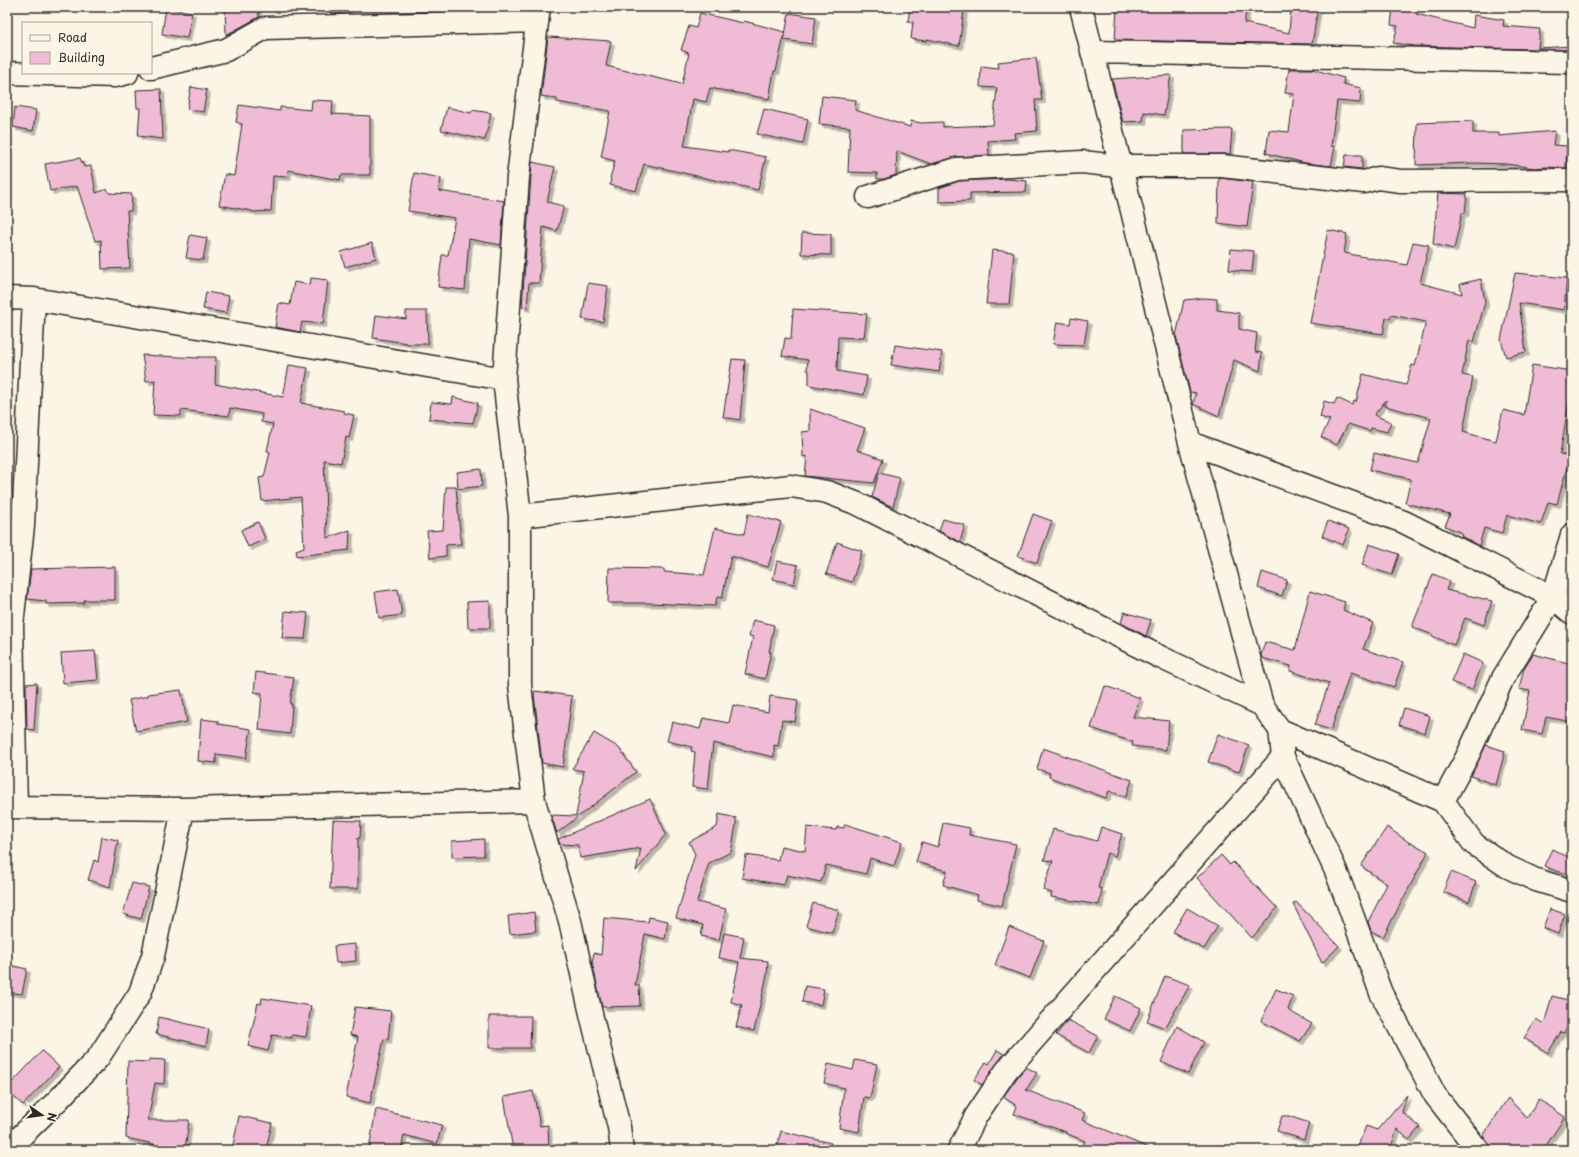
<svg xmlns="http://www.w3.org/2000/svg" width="1579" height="1157" viewBox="0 0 1579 1157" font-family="'Playpen Sans',sans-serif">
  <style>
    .building { fill: #f0bbd5; stroke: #2b2b2b; filter: url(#shadow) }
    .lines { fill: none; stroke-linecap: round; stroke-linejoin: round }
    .minor-casing { stroke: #2b2b2b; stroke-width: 25 }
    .minor { stroke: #fcf5e5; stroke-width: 22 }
  </style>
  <defs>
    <filter id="shadow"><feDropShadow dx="3.5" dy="3.5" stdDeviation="0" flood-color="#0004"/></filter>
  </defs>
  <rect width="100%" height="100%" fill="#fcf5e5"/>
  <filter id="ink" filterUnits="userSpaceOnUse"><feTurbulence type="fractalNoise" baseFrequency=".025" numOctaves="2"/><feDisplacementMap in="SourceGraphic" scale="8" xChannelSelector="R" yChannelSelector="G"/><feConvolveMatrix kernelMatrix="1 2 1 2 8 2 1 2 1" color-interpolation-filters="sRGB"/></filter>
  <g filter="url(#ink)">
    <path class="building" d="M225,7H258L259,17L226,35Z
      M331,7H348L349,13L332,14Z
      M910,7H945V8L964,10L959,46L927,39V41L911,39L913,22H908Z
      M1117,7H1247L1244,23L1289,33L1291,7H1318L1312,44L1115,40Z
      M1393,7L1416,9V14L1473,28L1474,15L1504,20L1503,26L1540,29L1538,48L1572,46V50L1415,46L1393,43L1398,26L1391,25Z
      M166,8L192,12L187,38L162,34Z
      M700,13L743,23L744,21L785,32L776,71H774L769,99L710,88L706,102L693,99L684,146L728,152V150L766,157L758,190L644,164L636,191L610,185L611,179L610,178L615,161L601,157L610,111L557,102V99L541,96L548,37L611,41L606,66L682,84L689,53L681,50L689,26L696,28Z
      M789,13L816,17L812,44L784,40Z
      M1036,58L1042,100H1035L1037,131L1014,133L1015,139L988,141L989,155L956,157L931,164L897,151L896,175L884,179H877V173L848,172L850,127L819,124L822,96L856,100L855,110L910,127L911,121L921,123L943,122V127L993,125L997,88L980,87L981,66L999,68L998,62Z
      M1289,69H1312L1344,78L1343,84L1361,88L1360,103L1337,101L1331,146L1335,147L1331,166L1305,163L1266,153L1269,130L1289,132L1294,94L1285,93Z
      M1171,75L1164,115L1144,112L1143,121L1123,122L1112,79Z
      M191,87L207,90L203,112L187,109Z
      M161,89L163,139L138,136L140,108H137L136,90Z
      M312,100L333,101L332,114L370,116V175H341L340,180L288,170L287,177L273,176L271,211L252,212V211L219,205L225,174L234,176L242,124L236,122L239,105L280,111V107L311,110Z
      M15,107L36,110L33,131L13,127Z
      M447,107L471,113L472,110L491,113L485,140L441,130Z
      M764,109L808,119L803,144L757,134Z
      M1473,121V133H1499V136L1555,131L1553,145L1567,146L1566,168L1546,167L1535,168L1506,164L1474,163L1416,165L1417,123Z
      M1232,129L1230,154H1184V130Z
      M1346,155H1362V169L1344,167Z
      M80,158L84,167L91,166L96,193L107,189L109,193L132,194L131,211H127L130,268L102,269L101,240L95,241L77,186L50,191L45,164Z
      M532,162L555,167L547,202L564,206L557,231L543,227L539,283H529L527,308L522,307Z
      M414,173L441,178L439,191L504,201L501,245L469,239L465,290L438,287L442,255H448L455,218L408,211Z
      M1219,178L1253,182L1247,227L1218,223Z
      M1008,179L1027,181L1026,192L970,193V201L939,202V188L959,181Z
      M1438,193L1467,194L1465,213H1462L1454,249L1433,244Z
      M1328,230L1347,234L1344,253L1407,265L1413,242L1429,245L1420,283L1462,294L1460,284L1481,279L1485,302L1474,342L1469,340L1462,375L1473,377L1463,432L1496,441L1503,410L1524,415L1532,365L1572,371V403L1569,402L1560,454L1570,456L1557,504L1548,502L1541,524L1507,515L1502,533L1484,528L1479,546L1461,536L1462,533L1445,526L1450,514L1405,503L1411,479L1370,470L1374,453L1418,463L1431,418L1385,406L1386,400L1374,415L1391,422L1387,432L1371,428L1370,431L1348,424L1337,445L1321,437L1330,420L1320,417L1324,401L1334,404L1337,398L1352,405L1354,401L1356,402L1363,374L1406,385L1412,365L1415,366L1426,322L1391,315L1390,319L1386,318L1383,334L1310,323Z
      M802,233L831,234V255L801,254Z
      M190,235L207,238L203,260L186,258Z
      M372,243L376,258L345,267L341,252Z
      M1231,249L1254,251L1252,272L1229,270Z
      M992,250L1014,252L1009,304H986Z
      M1515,273L1567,278L1564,310L1519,303L1526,352L1506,357L1501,340Z
      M311,278L328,280L323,324L302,322L300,332L275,327L279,303L290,305L294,282L310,285Z
      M588,283L608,286L603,322L582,319Z
      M206,292L229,296L226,313L203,309Z
      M1204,298L1217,299V310L1239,313V329L1257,333L1255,352L1262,353L1260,371L1234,360L1219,416L1193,404L1196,393L1190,392L1176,336L1184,300Z
      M793,309L867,314L864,337H858V338L838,337L837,371L867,376L864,395L809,385V371L807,370L808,360L782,356L785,338L791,339Z
      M406,311H427L428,344H407V343L373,338L376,315L406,319Z
      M1071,318L1088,321L1084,345L1053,344L1057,322L1070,324Z
      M895,345L942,352L939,372L891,365Z
      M142,355L198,358V357H216L215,384L283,397L289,365L308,368L301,403L344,411V413L354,415L349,438L346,437L341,463L324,460L327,538L350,530L349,550L297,556L296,550L304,547L301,497L262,501L259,478L264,477L270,452L267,451L273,424L261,422L262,414L230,408L229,416L181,410V416L153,415L155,380L146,381Z
      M732,359L745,360L740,420L723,417Z
      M453,397L478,403L473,423L429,419L431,402L452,404Z
      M810,409L865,428L857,450L883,459L874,483L805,476L807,456L803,457L802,432L810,431Z
      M481,469L482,486L458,489L457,472Z
      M879,473L900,478L893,507L872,497Z
      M446,487H456L461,544L446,545V556L430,558L427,531L443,530Z
      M748,514L781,522L768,567L731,556L722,598L717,597L715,606L648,603H608L609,568L664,569V572L704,575L715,528L744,534Z
      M1033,514L1052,521L1037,563L1018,556Z
      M943,519L965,525L960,542L939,531Z
      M1328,521L1349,529L1343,545L1322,536Z
      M258,522L265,539L248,547L241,530Z
      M837,542L862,551L852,582L826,574Z
      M1369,544L1399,554L1392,575L1362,565Z
      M777,561L798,565L794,584L773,579Z
      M115,567V600H84V603L46,604V601L27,599L31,569Z
      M1262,572L1287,580L1282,596L1258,588Z
      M1433,574L1450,581L1446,590L1492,601L1484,625L1465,618L1454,645L1432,636L1433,635L1412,627Z
      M398,589L402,615L379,618L375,592Z
      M1310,591L1345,602L1343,610L1373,623L1363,649L1403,662L1394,687L1350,673L1331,730L1315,725L1329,683L1290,671L1291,666L1262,658L1261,655L1265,642L1295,650Z
      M490,601V628H468L467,602Z
      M285,611L308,613L305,639L282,638Z
      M1124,612L1151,620L1146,636L1121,623Z
      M753,620L774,625L769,652H771L765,679L745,674L753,637L749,636Z
      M95,651L98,680L63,683L61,653Z
      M1463,654L1483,663L1472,690L1451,682Z
      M1533,654L1572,664V722L1546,717L1542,734L1522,730L1530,691L1519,689L1524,668Z
      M256,672L294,677L290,704H292L290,734L259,730L262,693L254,692Z
      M37,683L34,730L27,729L26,684Z
      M1105,686L1140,698L1133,717L1169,721L1166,750L1132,746L1133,742L1091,728Z
      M181,690L187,722L136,731L129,700L148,696V694Z
      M535,691L572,696L563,767L542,763L534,694Z
      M770,696L798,700L795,722L782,720L778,746L774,745V757L713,743L708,789L692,787L695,752L691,751L692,747L667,741L672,722L700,729L703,718L729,723L733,705L768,712Z
      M1404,708L1430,716L1425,733L1399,725Z
      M201,719L218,721V724L251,729L246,758L216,754V763L198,761Z
      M594,733L618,747L636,772L557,833L551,815L576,816L584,771L572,769Z
      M1218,734L1249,745L1239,772L1208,762Z
      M1486,745L1505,751L1496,785L1471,776Z
      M1043,748L1132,780L1126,797L1109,791L1106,798L1049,777L1050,773L1037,769Z
      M650,799L666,834L636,871L641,848L580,858L578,845L560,844L558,839Z
      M719,814L736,818V825L731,852L709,863L697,902L726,909L719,940L701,936L703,925L676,918L695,854L689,842L717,827Z
      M333,820L361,821L360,838H358V889H330Z
      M943,823L970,828L969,835L1016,844L1002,906L977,900L978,895L943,885L947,871L916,862L922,842L938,847Z
      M845,824L902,842L894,866L870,858L866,874L826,865L821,882L787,875L784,885L742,878L746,855L778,860L781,846L805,851L807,827L836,830L837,827L844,828Z
      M1101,827L1122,834L1115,856L1107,853L1098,888L1102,889L1099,905L1051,897L1052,893L1043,890L1053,861L1044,860L1053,829L1097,841Z
      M1387,827L1410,843L1411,842L1428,852L1383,937L1371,931L1368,922L1387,884L1361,866Z
      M102,837L118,840L110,887L88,880L94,860L98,862Z
      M484,839V856L452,857V841Z
      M1552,849L1572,859V875L1556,871L1544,866Z
      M1221,855L1230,865L1233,862L1277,908L1252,938L1197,878Z
      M1451,872L1476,882L1469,902L1443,892Z
      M132,883L149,887L141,919L123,914Z
      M1296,902L1339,946L1322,963L1293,904Z
      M813,903L839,910L832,933L806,926Z
      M1187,908L1218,926L1204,949L1173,932Z
      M1550,909L1565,914L1558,934L1543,928Z
      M534,912L536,931L510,934L508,916Z
      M649,917L668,921L665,939L645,934L635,985H639L640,1006L602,1007L592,962L594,953L601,955L604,918L648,922Z
      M1009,927L1044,941L1030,978L995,965Z
      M724,933L744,937L740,958L768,961L767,975L754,1031L736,1027L742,1005L731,1002L739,962L719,958Z
      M355,944L356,961L336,963L334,946Z
      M9,965L27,969L22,994L7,992V975Z
      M1165,976L1190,985L1165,1028L1147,1021Z
      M805,986L824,989L821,1005L802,1002Z
      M1276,989L1293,996L1288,1010L1312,1024L1300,1041L1261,1021Z
      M1115,996L1141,1008L1130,1031L1104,1019Z
      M1552,996L1572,1001V1017L1564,1033L1561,1032L1548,1053L1524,1038L1536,1019L1544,1024Z
      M262,998L311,1006L306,1037L292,1035V1038L272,1035L268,1051L248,1046L258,1003L261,1004Z
      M355,1007L391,1011L388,1040L384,1039L370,1103L346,1097L358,1037L350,1035Z
      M489,1016H531L530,1048H489Z
      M159,1017L209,1029L206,1046L156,1034Z
      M1068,1020L1098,1036L1089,1053L1056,1035Z
      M1177,1026L1204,1042L1188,1074L1161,1062Z
      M997,1050L1004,1054L982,1085L974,1080L986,1062L989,1064Z
      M42,1051L59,1067L23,1105L7,1091V1088Z
      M149,1059L165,1060L164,1084L155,1083L148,1120H189L185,1150H153L154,1144L126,1138L128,1061L149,1062Z
      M855,1060L877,1064L871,1094L869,1098L864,1097L859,1132L839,1128L844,1088L824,1083L828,1064L853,1070Z
      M1026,1067L1037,1073L1026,1090L1085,1113L1082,1120L1154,1150H1095L1083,1145L1085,1141L1065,1133L1066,1132L1014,1114L1017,1106L1003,1097L1016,1079Z
      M533,1091L540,1126L548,1125L549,1150H513L504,1097Z
      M1407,1095L1402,1112L1420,1127L1409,1140L1397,1129L1390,1150H1368L1358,1146L1366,1126L1377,1130Z
      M1508,1098L1527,1118L1539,1099L1565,1117L1543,1150H1497L1489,1144L1483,1136Z
      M376,1109L442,1125L437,1144L404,1135L401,1150H369Z
      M239,1116L272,1123L266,1150H232Z
      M1282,1116H1289L1309,1123L1304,1140L1277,1131Z
      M781,1131L831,1143L830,1150H776Z"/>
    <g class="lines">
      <defs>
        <path id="minor" d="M539,7L518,177L504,379L520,516V685L534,801L570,921L591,1014L619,1127L622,1150
          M1081,7L1190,443L1262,705L1280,730L1283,757L1336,871L1381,993L1435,1095L1478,1150
          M1092,52L1572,62
          M151,68L226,50L265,28L537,21
          M7,73L115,76L127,73
          M868,197L957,169L1082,162L1118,166H1222L1364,182L1378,178L1401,181L1572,180
          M7,298L34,299L504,379
          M1190,443L1404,522L1553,597L1572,613
          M520,516L791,486L827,492L858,504L1160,657L1262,705
          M1280,730L1443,801L1474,844L1508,867L1536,880L1572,891
          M1443,801L1468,755L1503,678L1553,597L1572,535
          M7,807L183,809L534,801
          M16,807L12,625L23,526L34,299
          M7,1150L56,1102L98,1058L140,993L153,956L183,809
          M959,1150L976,1116L1006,1071L1283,757"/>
      </defs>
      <use href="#minor" class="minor-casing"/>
      <use href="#minor" class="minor"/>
    </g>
  </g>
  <rect width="1579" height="1157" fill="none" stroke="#fcf5e5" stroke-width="24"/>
  <rect x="12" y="12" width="1555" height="1133" fill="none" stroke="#2b2b2b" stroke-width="1.5" filter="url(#ink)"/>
  <rect x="22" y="22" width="130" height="52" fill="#fcf5e5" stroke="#a8a49b"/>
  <rect x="30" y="35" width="20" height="6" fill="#fcf5e5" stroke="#a8a49b"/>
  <text x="58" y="42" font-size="12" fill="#2b2b2b">Road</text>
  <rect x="30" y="52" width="20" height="12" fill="#f0bbd5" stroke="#a8a49b"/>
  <text x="58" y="62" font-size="12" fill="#2b2b2b">Building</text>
  <g transform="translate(42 1115) rotate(103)" stroke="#fcf5e5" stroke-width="3" paint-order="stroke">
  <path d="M0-3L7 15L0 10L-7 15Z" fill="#2b2b2b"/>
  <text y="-6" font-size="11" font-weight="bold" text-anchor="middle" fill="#2b2b2b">N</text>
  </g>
</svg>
